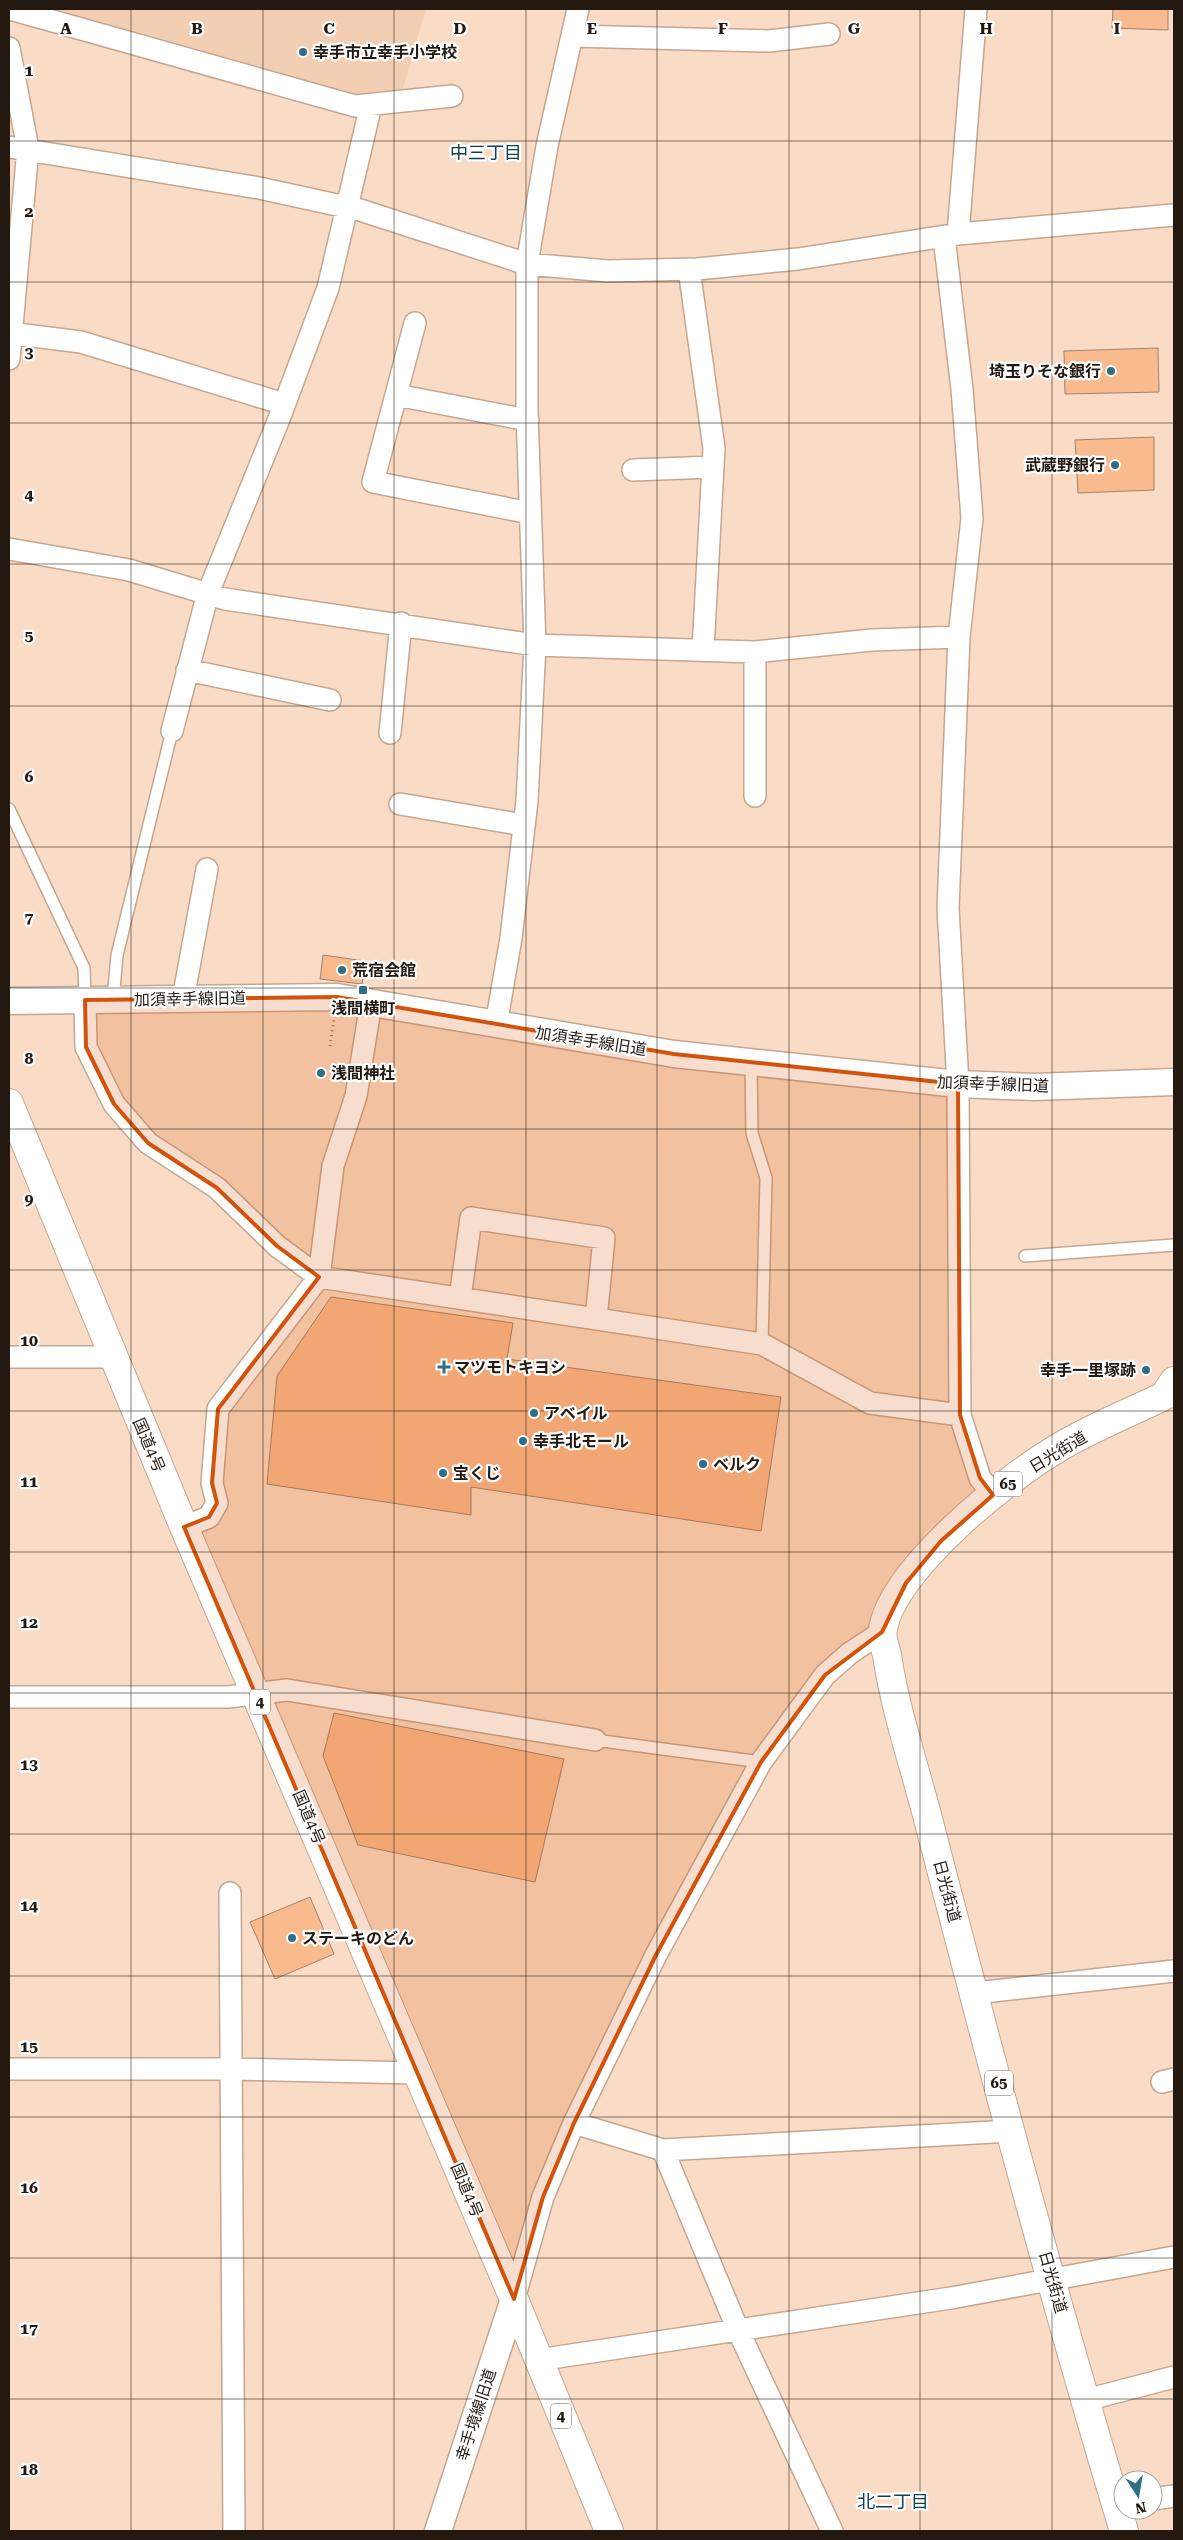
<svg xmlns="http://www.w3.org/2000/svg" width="1183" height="2540" viewBox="0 0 1183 2540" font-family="'Roboto Serif','Noto Sans JP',serif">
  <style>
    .built { fill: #f2ceb3 }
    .building { fill: #f9bb8e; stroke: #9f836f }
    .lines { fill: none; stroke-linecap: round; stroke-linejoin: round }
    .service-casing { stroke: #c3a791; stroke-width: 14 }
    .minor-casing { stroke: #c3a791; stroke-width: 24 }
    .tertiary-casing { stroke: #c3a791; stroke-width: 29 }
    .primary-casing { stroke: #c3a791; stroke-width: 30 }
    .trunk-casing { stroke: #c3a791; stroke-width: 30 }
    .path { stroke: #907b6c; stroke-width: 3; stroke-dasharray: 1 4; stroke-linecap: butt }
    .service { stroke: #fff; stroke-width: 11 }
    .minor { stroke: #fff; stroke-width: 21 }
    .tertiary { stroke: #fff; stroke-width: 26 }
    .primary { stroke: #fff; stroke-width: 28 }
    .trunk { stroke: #fff; stroke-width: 28 }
    .marked { fill: #d4530c; fill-opacity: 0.2; stroke: #d4530c; stroke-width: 4; stroke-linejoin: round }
    .grid { fill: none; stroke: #231911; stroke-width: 1; stroke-opacity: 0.55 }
    .poi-dot { fill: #2f6e83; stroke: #fff; stroke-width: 2 }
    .labels { text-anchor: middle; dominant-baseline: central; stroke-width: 4.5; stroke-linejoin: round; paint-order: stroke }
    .shield { fill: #fff; stroke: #655e58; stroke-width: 1 }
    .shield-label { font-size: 15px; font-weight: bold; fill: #231911 }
    .poi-label { font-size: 16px; font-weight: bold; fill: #231911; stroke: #fff; text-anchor: start }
    .street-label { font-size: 16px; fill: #231911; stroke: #fff }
    .neighbourhood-label { font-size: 18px; fill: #0d4253; stroke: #fff }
    .grid-label { font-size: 16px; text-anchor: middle; font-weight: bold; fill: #231911; stroke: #fff; stroke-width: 4.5; stroke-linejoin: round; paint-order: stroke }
  </style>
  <rect width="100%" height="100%" fill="#fadcc6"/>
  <path class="built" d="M45,9H426L401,95L352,99Z"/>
  <path class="building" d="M1113,9H1168V30L1112,28Z
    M1158,348L1159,392L1065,394L1064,351Z
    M1154,437V490L1078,493L1075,440Z
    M323,955L365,961L362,984L320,979Z
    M331,1297L513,1323L507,1359L781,1397L761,1531L471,1487V1515L267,1484L277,1376Z
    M334,1713L564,1759L535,1882L358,1845L323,1756Z
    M310,1897L334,1954L275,1979L250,1922Z"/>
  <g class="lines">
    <defs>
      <path id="service" d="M9,809L84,968L85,1000
        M113,1000L117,955L172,731
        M751,1063L752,1133L766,1178L762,1344
        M1025,1256L1174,1245
        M595,1740L761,1762"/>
      <path id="minor" d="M10,9L355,106L452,96
        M572,36L769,41L829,34
        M9,48L28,149L9,359
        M9,147L259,188L360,210L527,264L608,271L697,269L798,259L958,234L1174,215
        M958,234L976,9
        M944,237L962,389L972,518L959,637L948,908L958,1084L960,1415L980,1478L993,1495
        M689,269L714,448L703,650
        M415,323L373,482L530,513
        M9,333L81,342L284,404
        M396,395L528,420
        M633,470L713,467
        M9,549L129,570L225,599L535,645L755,652L872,640L959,637
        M755,652V796
        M187,670L330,700
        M172,731L208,593L279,419L328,288L371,105
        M390,733L401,623
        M400,804L524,825
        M183,999L207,869
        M85,1000L86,1047L114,1104L148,1143L217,1188L277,1246L319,1277L762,1344L870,1403L960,1415
        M496,1025L511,938L527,801L535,645L527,412V264L547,146L578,9
        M460,1298L471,1218L604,1238L596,1319
        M9,1357H112
        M184,1527L209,1517L217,1503L212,1483L218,1409L319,1277L333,1166L356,1096L371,1003
        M9,1697H228L287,1690L595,1740
        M230,1893L234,2531
        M975,1993L1174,1971
        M9,2069H229L417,2073
        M1162,2082L1174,2079
        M574,2123L663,2150L738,2330L832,2531
        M663,2150L1012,2131
        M514,2299L543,2197L574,2123L656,1955L761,1762L825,1675L850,1653L882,1632
        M538,2360L951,2298L1174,2257
        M1086,2400L1174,2377
        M1153,2499L1174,2496"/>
      <path id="tertiary" d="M9,1001L337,997L674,1054L958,1084L1034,1087L1174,1082
        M438,2531L514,2299"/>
      <path id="primary" d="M1124,2531C1052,2294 989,2054 927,1815C913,1762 895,1709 887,1655C885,1647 881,1637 883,1629C893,1569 1007,1478 1058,1448C1091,1428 1129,1413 1164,1396L1174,1381"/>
      <path id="trunk" d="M9,1103L184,1527L514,2299L609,2531"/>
    </defs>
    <use href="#service" class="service-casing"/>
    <use href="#minor" class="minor-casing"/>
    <use href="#tertiary" class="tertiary-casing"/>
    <use href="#primary" class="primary-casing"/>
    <use href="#trunk" class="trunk-casing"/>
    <path class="path" d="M330,1046L334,1019"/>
    <use href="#service" class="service"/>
    <use href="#minor" class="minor"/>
    <use href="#tertiary" class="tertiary"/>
    <use href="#primary" class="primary"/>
    <use href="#trunk" class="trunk"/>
  </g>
  <path class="marked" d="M337,997L674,1054L958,1084L960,1415L980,1478L993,1495L941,1541L906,1583L882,1632L825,1675L761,1762L656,1955L574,2123L543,2197L514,2299L184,1527L209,1517L217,1503L212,1483L218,1409L319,1277L277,1246L217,1188L148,1143L114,1104L86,1047L85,1000Z"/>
  <path class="grid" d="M131,9V2531M263,9V2531M394,9V2531M526,9V2531M657,9V2531M789,9V2531M920,9V2531M1052,9V2531M9,141H1174M9,282H1174M9,423H1174M9,564H1174M9,706H1174M9,847H1174M9,988H1174M9,1129H1174M9,1270H1174M9,1411H1174M9,1552H1174M9,1693H1174M9,1834H1174M9,1976H1174M9,2117H1174M9,2258H1174M9,2399H1174"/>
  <g class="poi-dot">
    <circle cx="303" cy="52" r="5"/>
    <circle cx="1111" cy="371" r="5"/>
    <circle cx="1115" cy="465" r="5"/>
    <circle cx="342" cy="970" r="5"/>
    <rect x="358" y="985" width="10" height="10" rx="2.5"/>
    <circle cx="321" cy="1073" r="5"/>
    <path d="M441.5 1359.5h5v5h5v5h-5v5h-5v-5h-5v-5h5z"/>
    <circle cx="1146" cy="1370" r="5"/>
    <circle cx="534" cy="1413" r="5"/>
    <circle cx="523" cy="1441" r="5"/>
    <circle cx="703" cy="1464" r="5"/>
    <circle cx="443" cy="1473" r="5"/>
    <circle cx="292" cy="1938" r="5"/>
  </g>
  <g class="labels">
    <g class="shield">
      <rect x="994" y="1471.5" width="28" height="25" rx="4"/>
      <rect x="250" y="1689.5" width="20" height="25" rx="4"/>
      <rect x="985" y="2070.5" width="28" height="25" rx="4"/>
      <rect x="551" y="2403.5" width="20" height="25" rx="4"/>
    </g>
    <g class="shield-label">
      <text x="1008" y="1484">65</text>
      <text x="260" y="1702">4</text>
      <text x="999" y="2083">65</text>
      <text x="561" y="2416">4</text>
    </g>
    <g class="poi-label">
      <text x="313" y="52">幸手市立幸手小学校</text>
      <text x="1101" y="371" text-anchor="end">埼玉りそな銀行</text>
      <text x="1105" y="465" text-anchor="end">武蔵野銀行</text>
      <text x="352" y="970">荒宿会館</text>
      <text x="363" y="1008" text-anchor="middle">浅間横町</text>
      <text x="331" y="1073">浅間神社</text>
      <text x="454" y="1367">マツモトキヨシ</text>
      <text x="1136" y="1370" text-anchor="end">幸手一里塚跡</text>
      <text x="544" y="1413">アベイル</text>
      <text x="533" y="1441">幸手北モール</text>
      <text x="713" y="1464">ベルク</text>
      <text x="453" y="1473">宝くじ</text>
      <text x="302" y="1938">ステーキのどん</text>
    </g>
    <g class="street-label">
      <text transform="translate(190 999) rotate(-1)">加須幸手線旧道</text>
      <text transform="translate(591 1041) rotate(9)">加須幸手線旧道</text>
      <text transform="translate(993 1084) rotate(2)">加須幸手線旧道</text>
      <text transform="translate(149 1445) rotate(67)">国道4号</text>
      <text transform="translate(1058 1452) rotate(-31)">日光街道</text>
      <text transform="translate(309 1817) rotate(67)">国道4号</text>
      <text transform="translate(947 1891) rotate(75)">日光街道</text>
      <text transform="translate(467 2190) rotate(67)">国道4号</text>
      <text transform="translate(1053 2282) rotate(74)">日光街道</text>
      <text transform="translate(476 2415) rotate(-72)">幸手境線旧道</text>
    </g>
    <g class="neighbourhood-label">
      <text x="486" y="152">中三丁目</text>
      <text x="893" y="2501">北二丁目</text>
    </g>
  </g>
  <g class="grid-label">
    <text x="66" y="34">A</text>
    <text x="197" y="34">B</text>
    <text x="329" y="34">C</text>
    <text x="460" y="34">D</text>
    <text x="592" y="34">E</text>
    <text x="723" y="34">F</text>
    <text x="854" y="34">G</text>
    <text x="986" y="34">H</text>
    <text x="1117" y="34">I</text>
    <text x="29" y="76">1</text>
    <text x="29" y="217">2</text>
    <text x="29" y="358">3</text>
    <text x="29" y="500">4</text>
    <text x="29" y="641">5</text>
    <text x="29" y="782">6</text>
    <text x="29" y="923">7</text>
    <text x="29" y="1064">8</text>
    <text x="29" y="1205">9</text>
    <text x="29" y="1346">10</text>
    <text x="29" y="1487">11</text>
    <text x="29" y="1628">12</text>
    <text x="29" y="1770">13</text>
    <text x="29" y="1911">14</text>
    <text x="29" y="2052">15</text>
    <text x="29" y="2193">16</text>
    <text x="29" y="2334">17</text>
    <text x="29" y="2475">18</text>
  </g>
  <rect width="1183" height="2540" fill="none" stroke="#231911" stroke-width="20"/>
  <g transform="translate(1138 2495) rotate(168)"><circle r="24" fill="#ffffff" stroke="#a7a3a0"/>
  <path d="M0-4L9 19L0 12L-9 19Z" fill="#2f6e83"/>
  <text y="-8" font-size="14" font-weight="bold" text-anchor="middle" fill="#231911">N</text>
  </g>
</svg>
